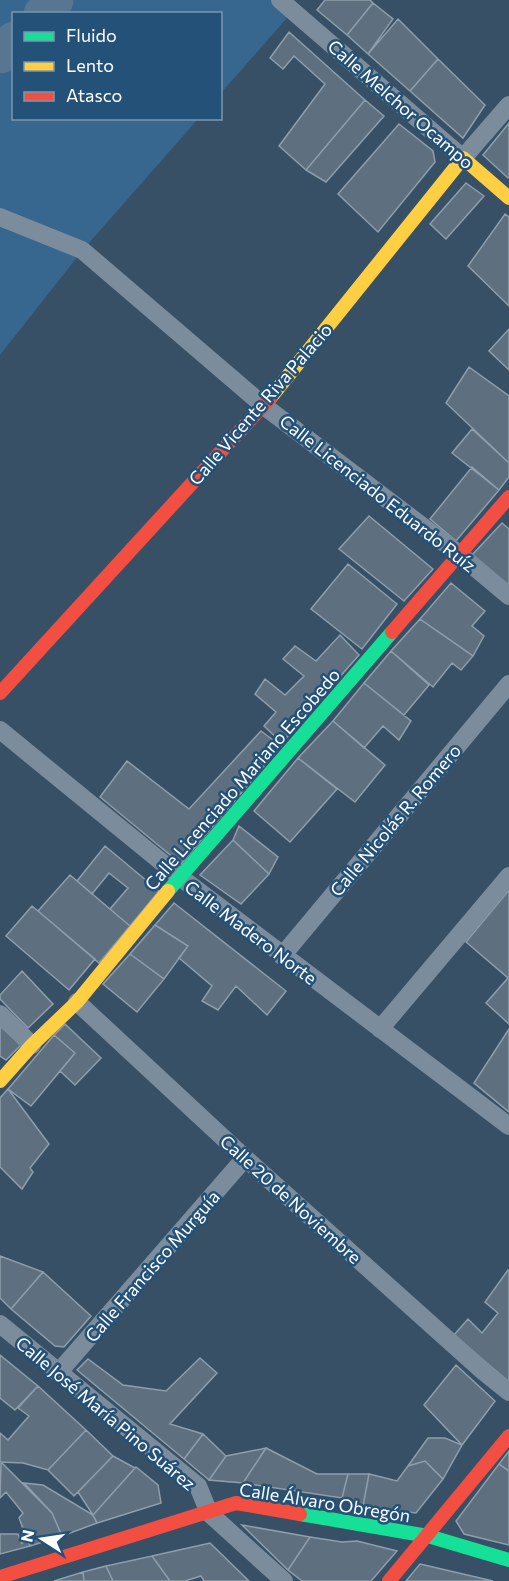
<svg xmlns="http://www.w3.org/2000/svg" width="509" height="1581" viewBox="0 0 509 1581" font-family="Commissioner,sans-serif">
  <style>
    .green { fill: #37668f }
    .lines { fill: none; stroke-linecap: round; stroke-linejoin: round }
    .river { stroke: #567692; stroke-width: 39 }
    .building { fill: #5e7080; stroke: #8e9eab; stroke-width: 1.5 }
    .street { stroke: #7b8c9c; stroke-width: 18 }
    .fast { stroke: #16e098; stroke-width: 14 }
    .slow { stroke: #ffcf43; stroke-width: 14 }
    .jam { stroke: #f24e42; stroke-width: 14 }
    .labels { text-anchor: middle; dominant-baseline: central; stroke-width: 5; stroke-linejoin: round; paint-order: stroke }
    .street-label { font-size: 18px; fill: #fff; stroke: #245178 }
  </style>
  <rect width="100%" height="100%" fill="#375065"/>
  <path class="green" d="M0,0H280L294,10L221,93L220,14H14V118L198,119L82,251L0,355Z"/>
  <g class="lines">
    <path class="river" d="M43,14L52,4L54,0
      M0,54L14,41"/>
  </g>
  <path class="building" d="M325,0H370L373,3L347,35L317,10Z
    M373,3L393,19L368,54L347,35Z
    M398,19L438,59L410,91L368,54Z
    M289,32L365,100L306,170L279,146L325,84L294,56L283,69L270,58Z
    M438,59L485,105L463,138L410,91Z
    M365,100L384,116L326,182L306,170Z
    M509,123V177L508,178L483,155Z
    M399,124L433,151L435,162L378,232L338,194Z
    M466,183L484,196L446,239L430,224Z
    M505,214L509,217V306L468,266Z
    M509,329V370L489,351Z
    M469,367L509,396V463L446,403Z
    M472,429L509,463V477L499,490L452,453Z
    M472,467L499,490L456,541L430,519Z
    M369,516L433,569L404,601L339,549Z
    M502,523L509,529V586L472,555Z
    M348,564L397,604L362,649L311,609Z
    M451,583L485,611L472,626L484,636L473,656L420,619Z
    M420,619L473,656L461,670L452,663L433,687L391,651Z
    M340,635L359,655L282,743L264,726L276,712L255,694L265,679L285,695L304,676L283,659L295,646L316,661Z
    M391,651L429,685L404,715L364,683Z
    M364,683L411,721L399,740L383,726L364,748L333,721Z
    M333,721L385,765L355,802L298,758Z
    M261,731L281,746L181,864L100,797L127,761L189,809Z
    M298,758L337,789L290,842L254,811Z
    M239,826L278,857L269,874L233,840Z
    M233,840L269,874L241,904L200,875Z
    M105,846L159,891L130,926L110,909L128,888L109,873L92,894L77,881Z
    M70,875L130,926L99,963L38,911Z
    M509,890V1024L486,1003L508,978L466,942Z
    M174,903L286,991L267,1015L236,986L218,1010L202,1001L212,986L179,958L188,946L155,925Z
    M32,906L95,959L69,990L6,936Z
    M155,925L188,946L164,979L130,954Z
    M130,954L164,979L137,1012L103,984Z
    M22,971L53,1004L28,1028L0,999V995Z
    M65,1024L101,1058L75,1085L60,1071L75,1053L54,1035Z
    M0,1026L21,1045L6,1060L0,1056Z
    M509,1029V1112L474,1083Z
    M54,1035L75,1053L31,1106L8,1089Z
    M8,1089L49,1144L30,1168L33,1172L22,1189L0,1167V1098Z
    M0,1256L43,1272L11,1309L0,1298Z
    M508,1270L509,1271V1382L454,1335L468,1319L482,1333L498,1313L485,1302Z
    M43,1272L91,1316L64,1347L55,1346L11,1309Z
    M0,1355L38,1386L15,1410L0,1398Z
    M200,1358L217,1373L170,1424L203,1434L184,1459L77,1370L88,1359L123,1385L166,1391Z
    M456,1365L495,1401L462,1445L424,1405Z
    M38,1386L86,1430L48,1470L23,1463L0,1462V1433L8,1440L29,1416L18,1408Z
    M86,1430L113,1456L74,1496L48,1470Z
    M203,1434L226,1456L209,1480L184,1459Z
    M428,1438H445L462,1445L443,1479L425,1461L408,1466Z
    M266,1448L317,1474H348L342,1498L243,1483Z
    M266,1448L243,1483L209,1480L226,1456Z
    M509,1451V1471L499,1464Z
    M113,1456L135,1468L93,1515L78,1492Z
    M425,1461L443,1479L416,1513L363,1506L369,1474L397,1481L408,1466Z
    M1,1462L52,1513L62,1536L30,1546L19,1518L23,1513L6,1492L0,1498Z
    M499,1464L509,1471V1545L464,1534L456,1521Z
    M136,1467L158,1485L161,1503L97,1523L93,1515Z
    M348,1474H369L363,1506L342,1498Z
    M24,1483L43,1485L93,1515L97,1523L62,1536L52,1513Z
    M242,1525L310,1537L288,1570Z
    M22,1526L30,1546L0,1554V1534H18L22,1544Z
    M310,1537L342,1542L357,1541L397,1551L371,1581H302L288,1570Z
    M210,1543L249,1581H204L201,1576L185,1581H170L152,1556Z
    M152,1556L170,1581H113L106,1566Z
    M420,1564L493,1581H406Z
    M106,1566L113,1581H84L83,1572Z
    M83,1572L84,1581H54Z"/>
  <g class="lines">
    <path class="street" d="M280,0L463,158L509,105
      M0,217L82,250L264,406L459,554L509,596
      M0,730L180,877L509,1126
      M282,956L509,684
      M77,1002L245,1158L484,1372L509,1392
      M0,1014L32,1045
      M380,1029L509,876
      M0,1324L198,1486L209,1513L284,1581
      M58,1373L245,1158"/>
    <path class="fast" d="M168,891L392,632
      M300,1514L428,1536L509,1560"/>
    <path class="slow" d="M271,397L463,158L509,198
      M0,1081L32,1045L77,1002L168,891"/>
    <path class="jam" d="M392,632L509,497
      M0,693L271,397
      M0,1577L236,1503L300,1514
      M389,1581L509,1436"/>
  </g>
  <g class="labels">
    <g class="street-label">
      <text transform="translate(401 104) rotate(41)">Calle Melchor Ocampo</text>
      <text transform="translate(260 404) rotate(-49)">Calle Vicente Riva Palacio</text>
      <text transform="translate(378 493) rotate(38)">Calle Licenciado Eduardo Ruíz</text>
      <text transform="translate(242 779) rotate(-49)">Calle Licenciado Mariano Escobedo</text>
      <text transform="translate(395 820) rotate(-50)">Calle Nicolás R. Romero</text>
      <text transform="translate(251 932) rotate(37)">Calle Madero Norte</text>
      <text transform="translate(291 1199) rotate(42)">Calle 20 de Noviembre</text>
      <text transform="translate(152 1266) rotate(-49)">Calle Francisco Murguía</text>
      <text transform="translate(106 1413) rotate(40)">Calle José María Pino Suárez</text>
      <text transform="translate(325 1502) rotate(9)">Calle Álvaro Obregón</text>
    </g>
  </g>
  <rect x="12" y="12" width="210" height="108" fill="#245178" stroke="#7c97ae" stroke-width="1.5"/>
  <rect x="24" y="32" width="30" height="9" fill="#16e098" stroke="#7c97ae" stroke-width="1.5"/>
  <text x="66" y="42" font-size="18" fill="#ffffff">Fluido</text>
  <rect x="24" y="62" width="30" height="9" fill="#ffcf43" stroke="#7c97ae" stroke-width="1.5"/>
  <text x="66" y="72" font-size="18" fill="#ffffff">Lento</text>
  <rect x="24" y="92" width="30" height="9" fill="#f24e42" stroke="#7c97ae" stroke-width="1.5"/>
  <text x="66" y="102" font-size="18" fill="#ffffff">Atasco</text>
  <g transform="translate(42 1539) rotate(282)" stroke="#245178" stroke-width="4.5" paint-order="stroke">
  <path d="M0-4.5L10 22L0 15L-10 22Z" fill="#ffffff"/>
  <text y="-9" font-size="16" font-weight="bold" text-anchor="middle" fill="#ffffff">N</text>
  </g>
</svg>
